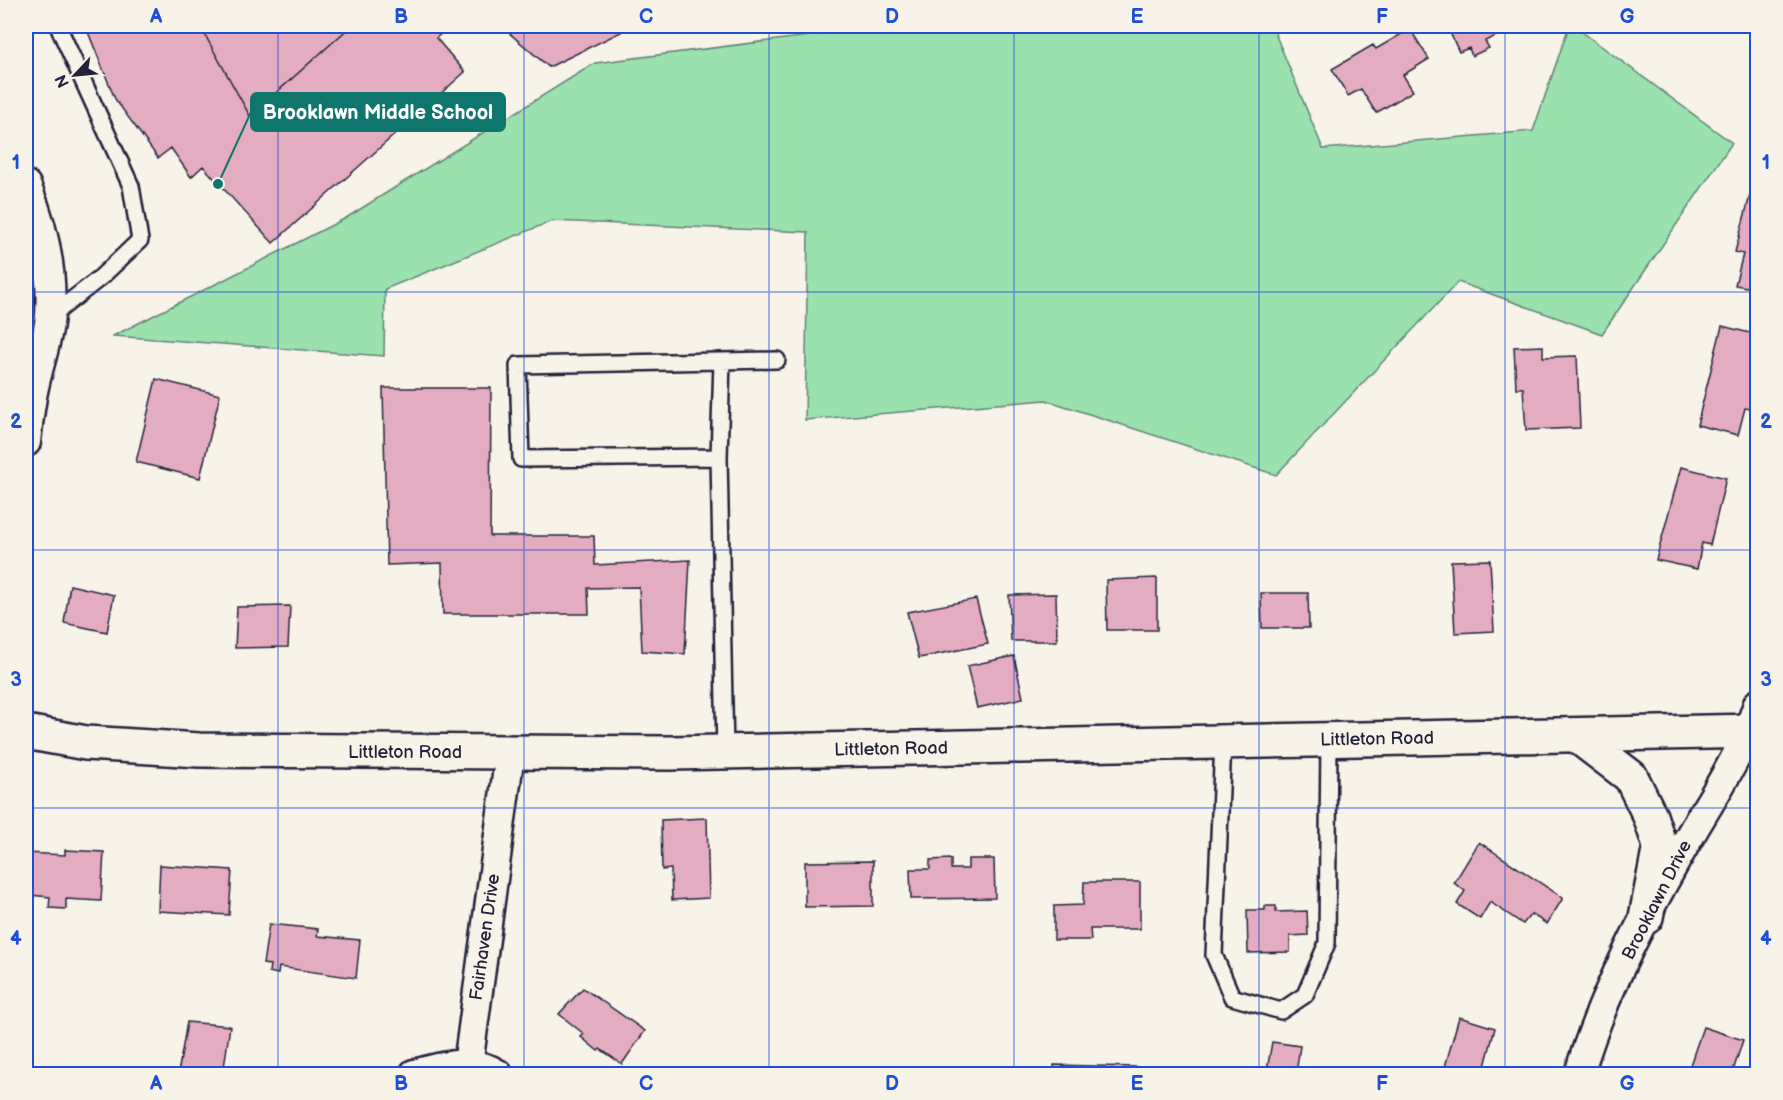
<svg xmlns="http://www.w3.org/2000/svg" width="1783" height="1100" viewBox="0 0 1783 1100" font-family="'Balsamiq Sans',sans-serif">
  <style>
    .green { fill: #9be1ae; stroke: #5e8274; stroke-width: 1.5 }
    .building { fill: #e4acc1; stroke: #22223b; stroke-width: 1.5 }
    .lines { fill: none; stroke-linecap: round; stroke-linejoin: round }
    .service-casing { stroke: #22223b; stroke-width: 20 }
    .minor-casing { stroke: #22223b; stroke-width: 33 }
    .primary-casing { stroke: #22223b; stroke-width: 38 }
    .service { stroke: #f7f3e8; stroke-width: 15 }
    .minor { stroke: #f7f3e8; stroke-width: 28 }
    .primary { stroke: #f7f3e8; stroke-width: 33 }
    .grid { fill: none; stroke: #1d4ed8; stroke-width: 1.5; stroke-opacity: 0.55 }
    .labels { text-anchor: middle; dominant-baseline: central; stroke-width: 4.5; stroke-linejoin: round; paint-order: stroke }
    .street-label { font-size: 18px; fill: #22223b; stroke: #f7f3e8 }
    .leader { fill: none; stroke: #0f766e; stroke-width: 2 }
    .callout-dot { fill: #0f766e; stroke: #f7f3e8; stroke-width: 2 }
    .callout { fill: #0f766e; stroke: #0f766e; stroke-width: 2 }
    .callout-label { font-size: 20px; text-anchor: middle; font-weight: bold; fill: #fff }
    .neatline { fill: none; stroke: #1d4ed8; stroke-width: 2 }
    .grid-label { font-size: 20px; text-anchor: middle; font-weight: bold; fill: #1d4ed8 }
  </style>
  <rect width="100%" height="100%" fill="#f7f3e8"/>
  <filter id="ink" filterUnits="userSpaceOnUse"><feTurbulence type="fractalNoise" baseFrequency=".0167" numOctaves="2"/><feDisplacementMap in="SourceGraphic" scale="12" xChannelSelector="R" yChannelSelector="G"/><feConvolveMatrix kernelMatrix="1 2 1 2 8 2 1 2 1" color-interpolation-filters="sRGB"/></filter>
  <g filter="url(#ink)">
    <path class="green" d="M886,26H1272L1323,149L1533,131L1569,26H1574L1732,143L1602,334L1458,282L1276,475L1046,400L805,420L808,232L552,221L385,289L384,356L113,336L346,218L595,63Z"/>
    <path class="building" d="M92,26H200L250,116L351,26H450L436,38L465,72L273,243L203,166L191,177L171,148L158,158L115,99L86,27Z
      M92,26H450L436,38L465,72L273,243L203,166L191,177L171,148L158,158L115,99L86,27Z
      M501,26H625L621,32L549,67Z
      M501,26H625L621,32L549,67Z
      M1447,26H1513L1514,28L1485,41L1489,48L1472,56L1469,48L1459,52Z
      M1410,29L1429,59L1403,75L1413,91L1376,113L1361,89L1348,96L1332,69L1373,45L1376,49Z
      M1752,188L1758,190V289L1735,285L1743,254L1735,252Z
      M1722,326L1758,335V385L1752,409L1745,408L1738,435L1697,425Z
      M1543,346V357L1577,356L1580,428L1526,430L1523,388H1516L1514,347Z
      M156,379L220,395L200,478L136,462Z
      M383,388H491L490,536H594L595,565L690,560L685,654L642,651L639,587L588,588L589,614H443L442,563L387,565Z
      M1681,467L1726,478L1710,545L1702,543L1697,569L1656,560Z
      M1490,560L1494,631L1455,633L1451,561Z
      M1157,578V630H1107L1106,580Z
      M70,585L114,595L107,632L64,623Z
      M1261,593H1308L1309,628H1262Z
      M1056,594L1057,641H1011L1009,595Z
      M976,599L988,644L919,658L907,612Z
      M290,606L288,647L235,648L237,607Z
      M1014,656L1023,698L977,708L967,666Z
      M707,818L709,898L672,900L671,869L662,870L661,820Z
      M1479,842L1563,898L1547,924L1531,914L1523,924L1490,902L1480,919L1457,904L1465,891L1454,883Z
      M65,850L104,852L101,901L66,899V909L49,908L50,897L30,895V887H26V853L65,855Z
      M951,859V869H968V859H994L995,898L911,899L910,869H930V860Z
      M873,861V906L805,907V862Z
      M160,865L232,870L229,915L158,911Z
      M1084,882H1140V929H1090L1091,940H1054V906L1083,905Z
      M1265,906H1276V912L1307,911L1308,935L1290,936V952L1248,953L1247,910H1265Z
      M269,924L318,929L317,936L360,940L356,978L279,967L278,974L269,972L270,965L263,964Z
      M583,988L645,1031L622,1064L600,1049L598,1051L581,1037L584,1034L559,1014Z
      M1459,1017L1495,1028L1483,1074H1443Z
      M187,1022L230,1026L223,1074H178Z
      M1703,1027L1743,1040L1732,1074H1687Z
      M1272,1042L1300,1046L1296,1074L1267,1070Z
      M1054,1065L1137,1067V1074H1054Z"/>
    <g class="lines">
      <defs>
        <path id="service" d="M50,317L101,277L140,240L131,186L58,26
          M719,457L722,361
          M1223,742L1214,955L1232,997L1281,1011L1305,995L1327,943L1329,740
          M725,752L719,457L521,459L518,365L777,360"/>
        <path id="minor" d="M26,185C43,225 53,271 50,315C48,340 39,363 34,387C30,405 28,424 26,442
          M468,1065L510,753
          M414,1074C441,1067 472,1057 498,1074
          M1579,1074C1604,990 1647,910 1691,834C1716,791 1743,752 1758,704"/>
        <path id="primary" d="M26,732L86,743L199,750L671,753L1758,731
          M1576,735L1631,777L1650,816L1660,846L1646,917"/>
      </defs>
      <use href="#service" class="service-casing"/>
      <use href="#minor" class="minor-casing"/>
      <use href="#primary" class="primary-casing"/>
      <use href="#service" class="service"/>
      <use href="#minor" class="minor"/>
      <use href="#primary" class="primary"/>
    </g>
  </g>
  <path class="grid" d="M278,26V1074M524,26V1074M769,26V1074M1014,26V1074M1259,26V1074M1505,26V1074M26,292H1758M26,550H1758M26,808H1758"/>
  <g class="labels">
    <g class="street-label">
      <text transform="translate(1377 739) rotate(-1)">Littleton Road</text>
      <text transform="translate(891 749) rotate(-1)">Littleton Road</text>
      <text x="405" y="752">Littleton Road</text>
      <text transform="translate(1657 900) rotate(-63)">Brooklawn Drive</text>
      <text transform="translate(485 937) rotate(-82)">Fairhaven Drive</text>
    </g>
  </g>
  <path class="leader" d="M218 184L251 112"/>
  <circle class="callout-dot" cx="218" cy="184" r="6"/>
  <rect class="callout" x="251" y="93" width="254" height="38" rx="6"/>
  <g class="callout-label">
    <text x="378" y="119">Brooklawn Middle School</text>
  </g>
  <rect width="1783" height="1100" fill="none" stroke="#f7f3e8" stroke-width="66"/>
  <g transform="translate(75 75) rotate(244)" stroke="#f7f3e8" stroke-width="4.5" paint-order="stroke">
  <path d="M0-4.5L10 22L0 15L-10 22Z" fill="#22223b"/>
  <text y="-9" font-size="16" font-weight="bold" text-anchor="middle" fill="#22223b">N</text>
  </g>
  <rect x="33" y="33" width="1717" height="1034" class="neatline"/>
  <g class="grid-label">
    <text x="156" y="23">A</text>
    <text x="401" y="23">B</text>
    <text x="646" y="23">C</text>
    <text x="892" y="23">D</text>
    <text x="1137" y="23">E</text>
    <text x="1382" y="23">F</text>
    <text x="1627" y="23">G</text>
    <text x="16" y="169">1</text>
    <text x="1766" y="169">1</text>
    <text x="16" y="428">2</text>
    <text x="1766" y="428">2</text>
    <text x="16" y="686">3</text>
    <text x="1766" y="686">3</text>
    <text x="16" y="945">4</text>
    <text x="1766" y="945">4</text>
    <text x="156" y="1090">A</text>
    <text x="401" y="1090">B</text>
    <text x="646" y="1090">C</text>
    <text x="892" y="1090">D</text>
    <text x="1137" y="1090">E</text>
    <text x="1382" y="1090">F</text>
    <text x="1627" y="1090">G</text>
  </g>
</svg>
